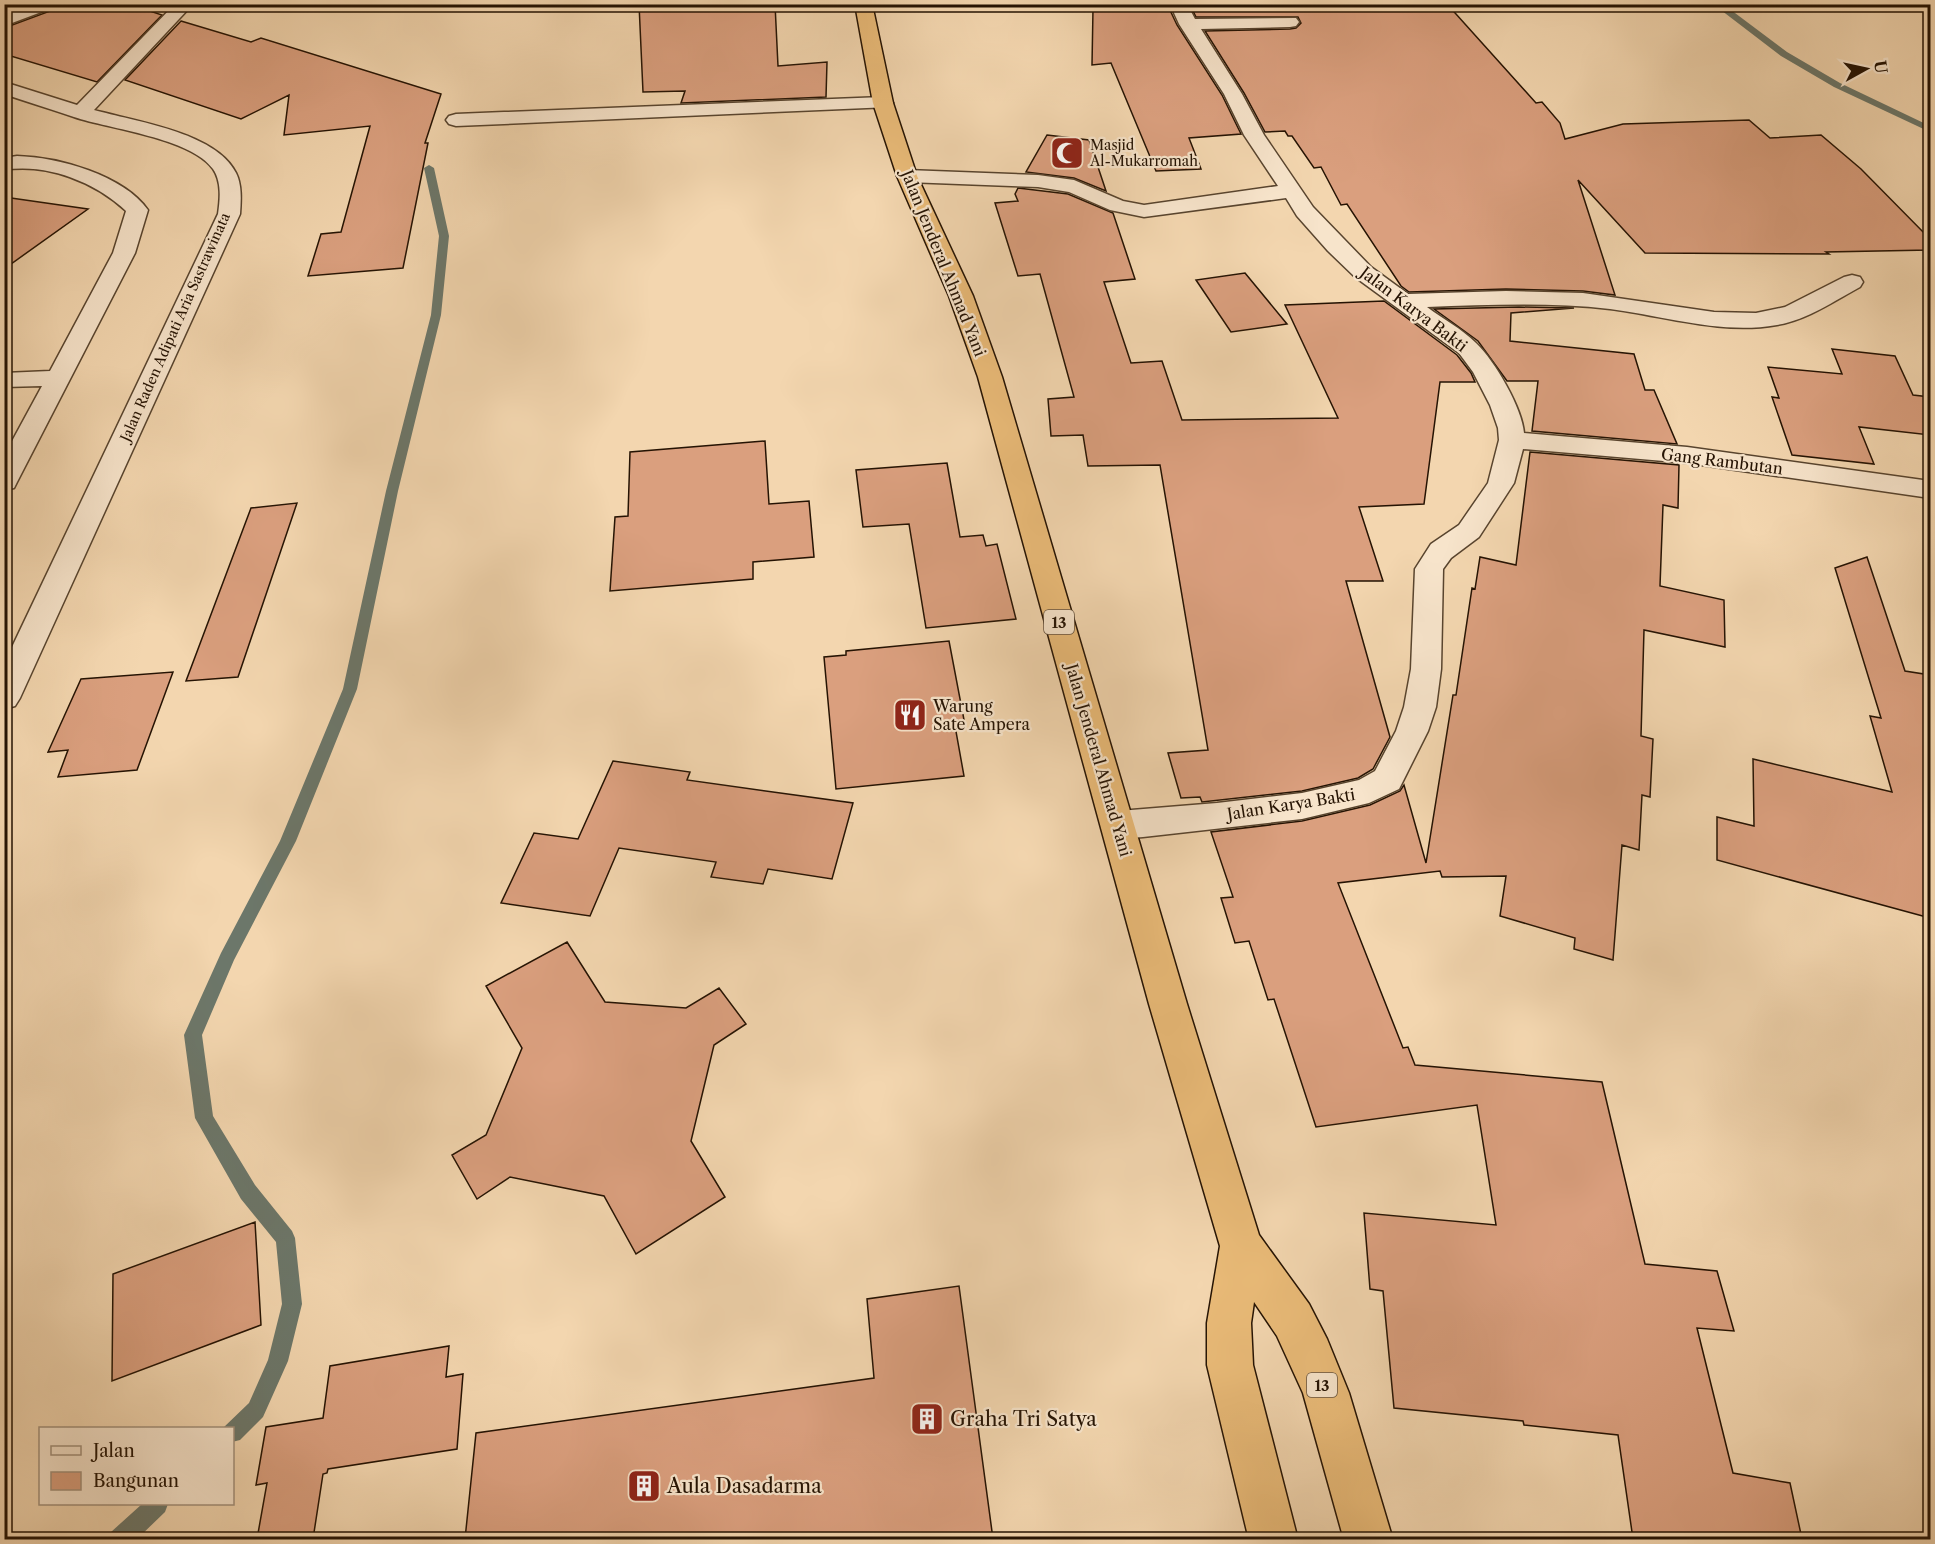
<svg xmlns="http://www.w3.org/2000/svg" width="1935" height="1544" viewBox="0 0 1935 1544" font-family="'Libre Caslon Text',serif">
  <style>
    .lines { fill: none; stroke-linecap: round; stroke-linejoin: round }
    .stream { fill: #6c776a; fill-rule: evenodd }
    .building { fill: #da9f7e; stroke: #251303; stroke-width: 1.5 }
    .minor-casing { stroke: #58442e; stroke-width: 3 }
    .highway-casing { stroke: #251303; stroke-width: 3 }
    .minor { fill: #f7e4cb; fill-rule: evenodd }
    .highway { fill: #eabb78; fill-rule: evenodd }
    .labels { text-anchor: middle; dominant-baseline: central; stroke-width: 4.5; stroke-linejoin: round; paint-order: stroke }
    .far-poi-label { font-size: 14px; fill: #251303; stroke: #f7e4cb; text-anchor: start }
    .far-street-label { font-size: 14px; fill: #251303; stroke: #f7e4cb }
    .shield { fill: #f7e4cb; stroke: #64523f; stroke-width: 1.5 }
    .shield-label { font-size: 15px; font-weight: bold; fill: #251303 }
    .street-label { font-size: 16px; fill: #251303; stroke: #f7e4cb }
    .poi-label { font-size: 16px; fill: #251303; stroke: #f7e4cb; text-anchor: start }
    .near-poi-label { font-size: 20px; fill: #251303; stroke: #f7e4cb; text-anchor: start }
  </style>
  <rect width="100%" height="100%" fill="#f3d6af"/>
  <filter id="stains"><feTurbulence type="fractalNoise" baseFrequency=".00333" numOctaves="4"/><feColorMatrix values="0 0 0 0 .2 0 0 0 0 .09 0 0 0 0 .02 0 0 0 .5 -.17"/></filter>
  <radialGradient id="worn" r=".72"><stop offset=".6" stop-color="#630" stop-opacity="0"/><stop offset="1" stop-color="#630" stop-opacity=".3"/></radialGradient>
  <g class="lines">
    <path class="stream" d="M1713,4H1723L1787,52L1840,83L1930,126V132L1834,87L1781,56Z
      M429,165L434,168L449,236L441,315L398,491L357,689L296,841L234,960L202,1035L213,1116L255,1185L292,1231L295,1238L302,1304L288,1361L263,1417L240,1440L232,1442V1428H223L249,1403L268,1360L282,1304L276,1242L241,1199L195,1118L184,1035L221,953L280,841L343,689L386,491L431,315L439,236L424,168Z
      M142,1504H168L165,1512L136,1540H108L111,1532Z"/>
  </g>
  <path class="building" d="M56,4H129L162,15L97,82L4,54V28L53,10Z
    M639,4H775L778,66L827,62L826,97L681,103L685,91L643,92Z
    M1447,4L1536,103L1542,102L1560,123L1565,139L1623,124L1749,120L1770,138L1821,135L1861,169L1930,239V250L1826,252L1829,254L1645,253L1578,180L1615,295L1583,291L1506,289L1409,292L1401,286L1347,204L1341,205L1321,167L1314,168L1292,136H1288L1285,131L1265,132L1244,93L1205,31L1290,29L1296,28L1301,23L1298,17H1196L1190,5Z
    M1168,6L1177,25L1222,95L1241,134L1189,138L1201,169L1156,171L1111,63L1092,65L1093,9Z
    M181,21L251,42L261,38L441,94L425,143H428L403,268L308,276L321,234L341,232L370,126L284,135L289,95L241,119L125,80Z
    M1047,135L1089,140L1106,191L1074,178L1026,172Z
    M1018,188L1068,194L1113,213L1135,279L1104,282L1131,363L1162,361L1182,420L1338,418L1285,305L1384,301L1457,355L1471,373L1475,382H1440L1424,504L1359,507L1383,581H1346L1390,737L1373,769L1358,778L1302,791L1202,802L1200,797L1181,798L1168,753L1208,750L1160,465L1088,466L1083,435L1051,436L1048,399L1074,397L1040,274L1018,276L995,203L1018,201L1015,194Z
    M4,197L88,209L4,269Z
    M1245,273L1287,324L1231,332L1196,280Z
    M1519,307L1574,308L1511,313L1510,341L1634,354L1645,390H1654L1677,444L1532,431L1538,381H1507L1478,341L1434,309Z
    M1832,349L1895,356L1913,395L1930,397V435L1859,427L1874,464L1792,455L1772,397L1779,398L1768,367L1842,374Z
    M765,441L769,504L809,501L814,557L753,562V579L610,591L615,517L628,516L630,452Z
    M1530,452L1679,465L1678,508L1663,505L1660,586L1724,600L1725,647L1644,630L1641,736L1653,739L1650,797L1642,795L1639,850L1622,845L1613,960L1574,949L1575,938L1500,916L1506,876L1442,877L1440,871L1338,883L1403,1048L1408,1047L1415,1065L1602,1082L1645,1264L1717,1271L1734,1331L1697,1328L1733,1473L1790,1483L1802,1539H1633L1618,1435L1524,1425L1523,1421L1394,1408L1383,1291L1370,1289L1364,1213L1496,1225L1477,1105L1316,1127L1274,999L1268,1000L1249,941L1235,943L1221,898L1233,897L1211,832L1302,821L1370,805L1400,791L1404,785L1426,863L1453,695H1456L1472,588L1475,589L1480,557L1516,565Z
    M947,463L960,537L983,535L986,546L997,544L1016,619L926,628L909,524L863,527L856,470Z
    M297,503L238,677L186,681L251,508Z
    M1867,557L1905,671L1930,675V918L1717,860V817L1754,826L1753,759L1892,792L1870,716L1881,718L1835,568Z
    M949,641L965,725L955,726L964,776L836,789L824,657L846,655V651Z
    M173,672L137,770L58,777L68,750L48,752L81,679Z
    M613,761L690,772L687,780L853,803L832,879L768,869L763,884L711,877L716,862L619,848L590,916L501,903L534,833L578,839Z
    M567,942L605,1002L686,1008L719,988L746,1024L714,1045L691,1141L725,1197L636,1254L604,1196L510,1177L477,1199L452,1155L486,1135L522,1048L486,986Z
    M255,1222L261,1325L112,1381L113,1274Z
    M959,1286L993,1539H465L476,1433L874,1378L867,1299Z
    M449,1346L446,1377L463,1374L457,1449L328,1469L327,1473L323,1474L313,1539H257L267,1483L256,1485L266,1427L323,1418L330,1366Z"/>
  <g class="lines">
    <defs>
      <path id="minor" d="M30,4H54L52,8L4,26V15Z
        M175,4H193L94,110C133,121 216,132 236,173C242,185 241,200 240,214L20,698L15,706L4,709V664L218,214C220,200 222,182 213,169C191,138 109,129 74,117C51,109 27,102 4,94V82L77,105Z
        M1170,4H1187L1195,19L1296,18L1299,22L1296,26L1290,27L1201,29L1242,94L1264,135L1313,207L1371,267L1408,294L1506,291L1583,293L1714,312L1756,313L1785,307L1844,277L1852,275L1860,277L1863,282L1860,287C1834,301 1807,320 1777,325C1721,335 1665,316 1610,309C1549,302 1488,305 1427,307C1443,319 1462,329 1476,343C1495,361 1522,408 1524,433L1687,447L1930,481V498L1687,463L1523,449L1514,483L1479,537L1451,558L1443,569L1441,669L1436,707L1428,731L1399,789L1369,803L1302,819L1143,837L1119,839L1107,835L1102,825L1107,815L1119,811L1217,803L1302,793L1359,780L1375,771L1396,731L1404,707L1411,669L1415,569L1431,544L1459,525L1488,483L1499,440L1498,428L1490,405L1473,372L1459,353L1355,277L1328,251L1297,216L1286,198L1144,217L1110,210L1069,192L1038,187L907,182L900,180L897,176L900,172L907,170L1038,175L1074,180L1123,201L1144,205L1278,186L1244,135L1224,94L1179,24Z
        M883,97L890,99L893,103L890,107L456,126L449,124L446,120L449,116L456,114Z
        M17,156C58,157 123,175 148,210L135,253L17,482L14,488L4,490V456L42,386L4,387V373L50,371L113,253L126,211C95,182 47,163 4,170V158Z"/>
      <path id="highway" d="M855,4H872L893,103L917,176L973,296L1002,377L1187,1004L1259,1235L1309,1304L1327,1339L1349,1393L1393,1540H1344L1303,1393L1277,1336L1254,1302L1251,1323L1253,1365L1298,1540H1249L1207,1365V1323L1220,1246L1149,1004L978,377L949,296L897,176L873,103Z"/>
    </defs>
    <use href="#minor" class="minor-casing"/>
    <use href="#highway" class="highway-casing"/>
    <use href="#minor" class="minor"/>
    <use href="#highway" class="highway"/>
  </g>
  <defs>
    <symbol id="mosque-square" viewBox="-11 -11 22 22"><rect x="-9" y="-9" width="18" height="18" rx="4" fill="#8f2418" stroke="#f7e4cb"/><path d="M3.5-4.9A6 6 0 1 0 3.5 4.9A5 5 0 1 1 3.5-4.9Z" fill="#fff"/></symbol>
    <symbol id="restaurant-square" viewBox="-11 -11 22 22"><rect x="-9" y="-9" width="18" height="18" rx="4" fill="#8f2418" stroke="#f7e4cb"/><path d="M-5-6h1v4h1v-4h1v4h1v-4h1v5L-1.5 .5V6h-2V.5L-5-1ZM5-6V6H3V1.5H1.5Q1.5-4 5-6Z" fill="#fff"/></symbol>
    <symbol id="building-square" viewBox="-11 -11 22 22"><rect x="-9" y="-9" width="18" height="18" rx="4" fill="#8f2418" stroke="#f7e4cb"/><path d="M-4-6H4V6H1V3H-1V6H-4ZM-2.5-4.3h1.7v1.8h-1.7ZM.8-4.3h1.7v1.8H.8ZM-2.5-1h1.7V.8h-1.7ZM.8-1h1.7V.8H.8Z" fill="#fff"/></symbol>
  </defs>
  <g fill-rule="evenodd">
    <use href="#mosque-square" x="1048" y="134" width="38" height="38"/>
    <use href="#restaurant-square" x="891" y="696" width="38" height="38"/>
    <use href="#building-square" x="908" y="1400" width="38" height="38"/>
    <use href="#building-square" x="625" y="1467" width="38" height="38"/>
  </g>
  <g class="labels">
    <g class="far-poi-label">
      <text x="1090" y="145">Masjid<tspan x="1090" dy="16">Al-Mukarromah</tspan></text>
    </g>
    <g class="far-street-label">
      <text transform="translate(175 327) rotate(-66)">Jalan Raden Adipati Aria Sastrawinata</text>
    </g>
    <g class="shield">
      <rect x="1044" y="610" width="30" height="24" rx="4.5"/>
      <rect x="1307" y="1373" width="30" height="24" rx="4.5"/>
    </g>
    <g class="shield-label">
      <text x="1059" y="622">13</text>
      <text x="1322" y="1385">13</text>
    </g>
    <g class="street-label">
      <text transform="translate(944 263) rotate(68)">Jalan Jenderal Ahmad Yani</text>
      <text transform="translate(1414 309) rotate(37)">Jalan Karya Bakti</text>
      <text transform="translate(1722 461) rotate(7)">Gang Rambutan</text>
      <text transform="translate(1099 760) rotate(74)">Jalan Jenderal Ahmad Yani</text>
      <text transform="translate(1291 804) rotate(-9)">Jalan Karya Bakti</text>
    </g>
    <g class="poi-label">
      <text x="933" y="706">Warung<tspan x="933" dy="18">Sate Ampera</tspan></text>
    </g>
    <g class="near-poi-label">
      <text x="950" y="1419">Graha Tri Satya</text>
      <text x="667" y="1486">Aula Dasadarma</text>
    </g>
  </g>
  <rect width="1935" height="1544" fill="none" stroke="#f3d6af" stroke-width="24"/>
  <rect x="6" y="6" width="1923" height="1532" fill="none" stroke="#251303" stroke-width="3"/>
  <rect x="12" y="12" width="1911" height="1520" fill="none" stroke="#251303" stroke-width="1.5"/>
  <rect x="39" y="1427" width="195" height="78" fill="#f7e4cb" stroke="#a3907b" stroke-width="1.5"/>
  <rect x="51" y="1446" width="30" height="9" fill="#f7e4cb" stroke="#a3907b" stroke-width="1.5"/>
  <text x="93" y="1457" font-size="18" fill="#251303">Jalan</text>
  <rect x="51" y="1472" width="30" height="18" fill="#da9f7e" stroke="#a3907b" stroke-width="1.5"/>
  <text x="93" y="1487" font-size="18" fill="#251303">Bangunan</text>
  <g transform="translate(1866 69) rotate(82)" stroke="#f7e4cb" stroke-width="4.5" paint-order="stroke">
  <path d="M0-4.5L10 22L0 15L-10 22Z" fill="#251303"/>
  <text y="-9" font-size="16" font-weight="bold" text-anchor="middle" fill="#251303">U</text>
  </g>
  <rect width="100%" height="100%" filter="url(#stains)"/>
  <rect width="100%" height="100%" fill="url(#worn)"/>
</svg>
